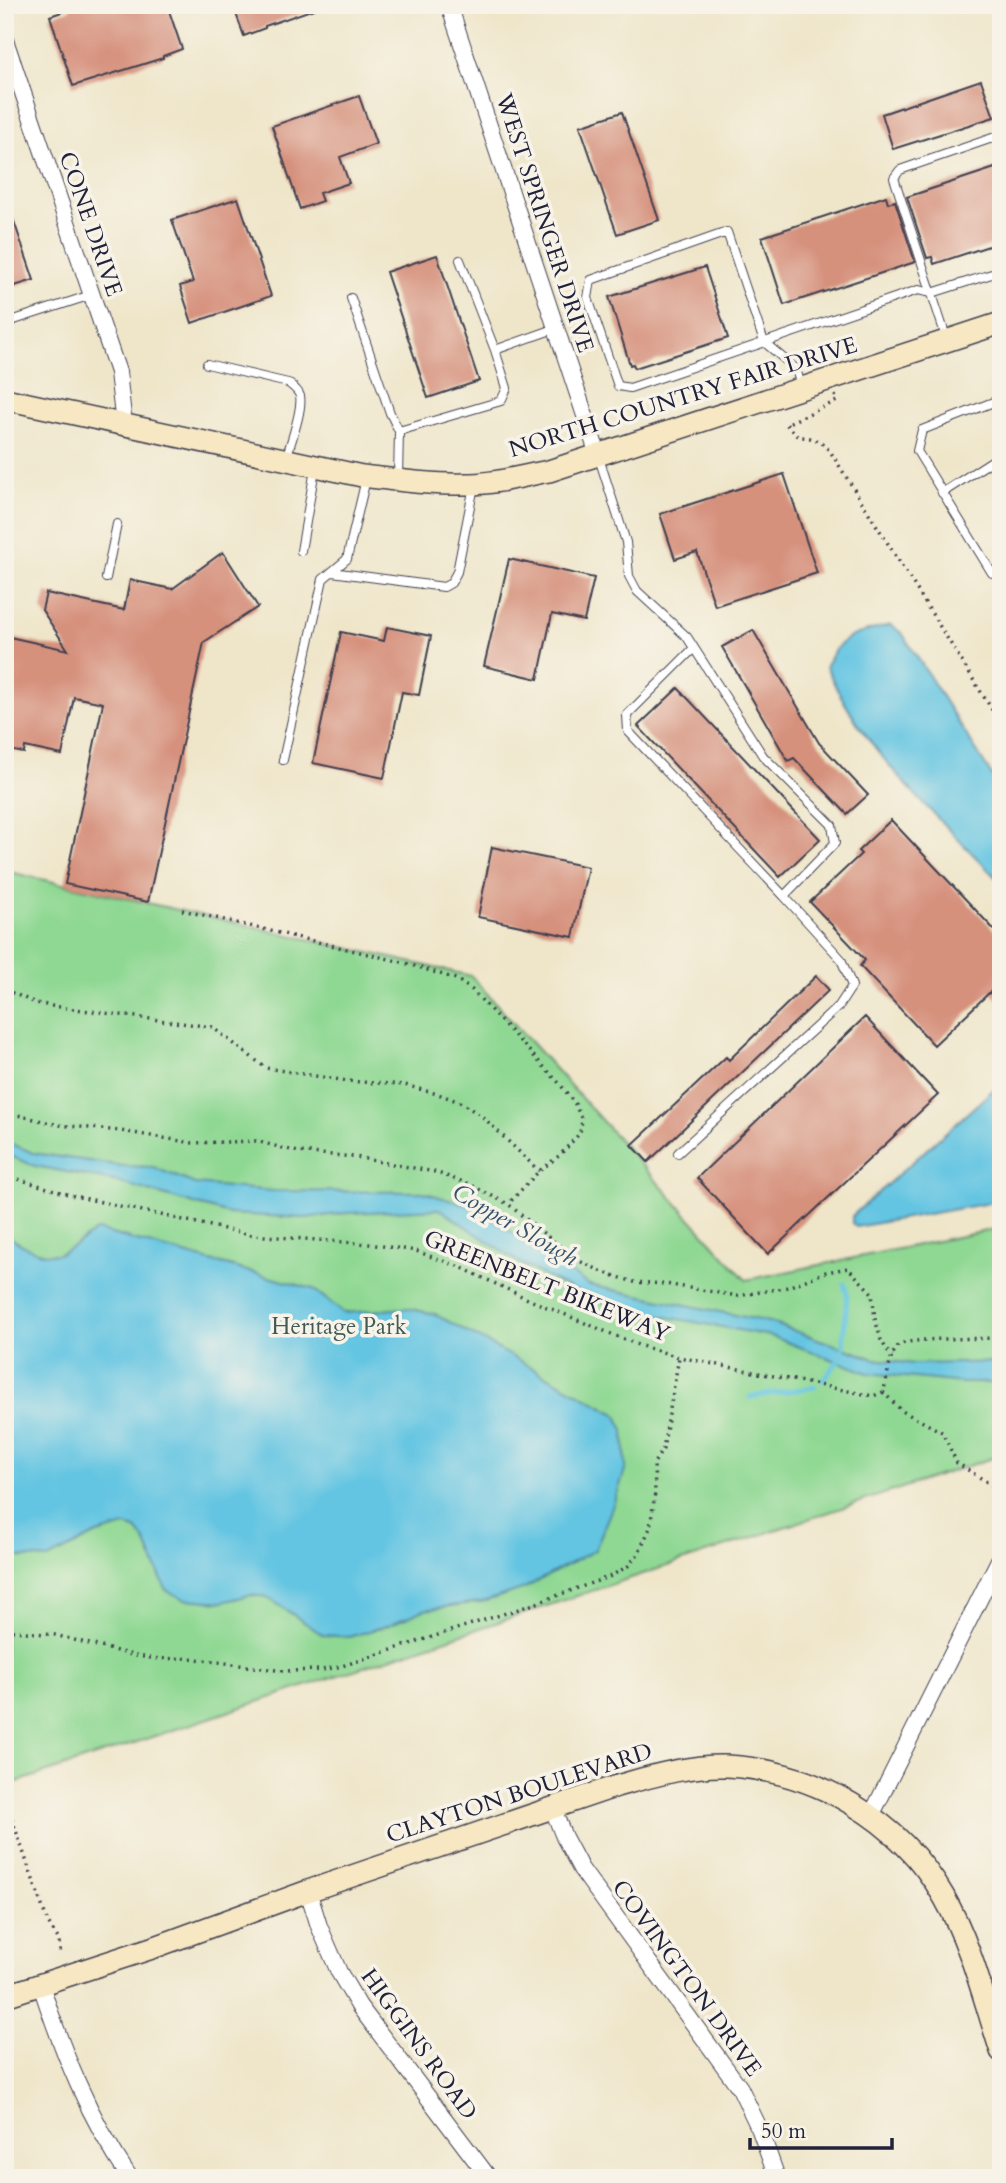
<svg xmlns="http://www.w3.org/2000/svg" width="1006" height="2183" viewBox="0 0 1006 2183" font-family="Cardo,serif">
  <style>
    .green { fill: #8fd893; stroke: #587d67; stroke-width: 2 }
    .water { fill: #63c5e2; stroke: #42748e; stroke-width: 2 }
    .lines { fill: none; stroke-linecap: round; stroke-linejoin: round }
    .stream { stroke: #63c5e2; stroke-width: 5 }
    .building { fill: #d6917d }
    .lane-casing { stroke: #413f50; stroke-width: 10 }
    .street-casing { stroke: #413f50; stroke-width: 18 }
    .secondary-casing { stroke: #413f50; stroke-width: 24 }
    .path { stroke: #413f50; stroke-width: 3.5; stroke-dasharray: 2 5; stroke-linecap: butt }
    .lane { stroke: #fff; stroke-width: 8 }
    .street { stroke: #fff; stroke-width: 16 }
    .secondary { stroke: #f7e8c3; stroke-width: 21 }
    .labels { text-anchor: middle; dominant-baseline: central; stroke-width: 7; stroke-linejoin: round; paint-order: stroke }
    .street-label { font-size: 23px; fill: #22223b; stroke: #f7f3e8 }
    .park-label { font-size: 23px; fill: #435955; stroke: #f7f3e8 }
    .water-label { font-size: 24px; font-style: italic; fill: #36536d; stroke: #f7f3e8 }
  </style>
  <rect width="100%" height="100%" fill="#f7f3e8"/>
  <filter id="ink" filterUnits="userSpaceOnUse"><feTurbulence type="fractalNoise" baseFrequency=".0143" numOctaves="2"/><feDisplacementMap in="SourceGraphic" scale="14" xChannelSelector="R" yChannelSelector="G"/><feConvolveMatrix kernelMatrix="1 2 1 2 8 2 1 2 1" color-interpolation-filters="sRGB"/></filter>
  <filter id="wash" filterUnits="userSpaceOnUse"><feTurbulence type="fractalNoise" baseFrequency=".00686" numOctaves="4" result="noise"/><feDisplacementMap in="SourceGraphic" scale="28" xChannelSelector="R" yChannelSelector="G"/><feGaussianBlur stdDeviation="1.57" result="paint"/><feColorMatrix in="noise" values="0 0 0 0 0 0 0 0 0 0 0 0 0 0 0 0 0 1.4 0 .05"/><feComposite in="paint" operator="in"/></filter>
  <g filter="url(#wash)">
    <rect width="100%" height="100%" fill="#efe6ca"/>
    <path class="green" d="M5,871L471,976L746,1280L1001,1228V1455L5,1786Z"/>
    <path class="water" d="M890,625L902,633L1001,790V883C937,816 863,752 826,666C840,633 858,634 890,625Z
      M1001,1083V1201L856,1227L852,1223V1216Z
      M5,1141L33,1153L123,1166L153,1167L195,1184L274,1191L423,1192L477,1208L589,1285L769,1322L875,1359L914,1364L1001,1362V1383H962L868,1373L771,1336L617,1308L562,1285L518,1262L440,1209L347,1213L305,1218L229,1214L114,1181L35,1166L5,1154Z
      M97,1230L313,1289L344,1313L406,1308L435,1314L616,1414L624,1430L626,1468L613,1505L595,1550L525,1588L486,1601L424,1610L389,1625L349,1637L323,1635L267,1597L250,1595L223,1602L184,1599L166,1590L145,1541L136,1529L125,1526L97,1534L48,1559L5,1556V1233C18,1244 39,1256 57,1254C66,1253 88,1236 97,1230Z"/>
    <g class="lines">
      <path class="stream" d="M823,1380L842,1356L847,1294L844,1284
        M750,1397L815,1387"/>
    </g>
    <g id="blocks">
      <path class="building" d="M69,5H167L182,49L163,56V58L73,86L50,16L71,9Z
        M233,5H316L317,8L265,26V28L244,36Z
        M981,80L994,117L893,149L882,114Z
        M359,96L376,144L340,157L349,183L319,193L322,201L300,209L272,126Z
        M622,112L659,220L617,234L580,126Z
        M1001,166V242L934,264L932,257L927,258L907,197Z
        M886,196L888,203L895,201L915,262L784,305L762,237Z
        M238,198L271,296L192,323L180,286L193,282L172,220Z
        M5,204H8L34,280L5,289Z
        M437,255L479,381L428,398L386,272Z
        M705,267L728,338L635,368L633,364L630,365L609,297Z
        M784,474L817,573L715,606L697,552L675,559L660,514Z
        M223,552L258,607L204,642L148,902L65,884L103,703L74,697L62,755L25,747L24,753L5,749V636L68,650L42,610L46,593L124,610L130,580L172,589Z
        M509,559L594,578L584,621L552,614L538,679L484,666Z
        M387,627L431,636L419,695L402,692L384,778L313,763L341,632L384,641Z
        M753,630L819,743L868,795L847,814L794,758L788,761L722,647Z
        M678,688L820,839L780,877L638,726Z
        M891,820L1001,937V1003L990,992L934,1045L860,966L865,960L810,902L861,854L858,851Z
        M492,847L588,867L573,937L478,917Z
        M816,976L829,990L648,1162L632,1145L726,1057L729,1060Z
        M865,1017L938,1095L768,1254L697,1178Z"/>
    </g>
  </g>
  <g filter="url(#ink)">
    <use href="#blocks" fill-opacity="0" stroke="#413f50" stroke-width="2"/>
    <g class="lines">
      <defs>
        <path id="lane" d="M460,260L495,350
          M351,298L390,413L399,431
          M5,323L91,295
          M947,340L894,178L900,170L1001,135
          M207,364L288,383C292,386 298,390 300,396C303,410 290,444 286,459
          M801,386L796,369L764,342L727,232L591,280L588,298L618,386L630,388L918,290L932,293L1001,271
          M598,455L626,542L629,576L637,591L687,637L763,756L832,825L835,843L784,896L841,959L852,986L839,1006L678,1153
          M398,479L399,431L501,401L507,388L495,350L557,328
          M942,493L1001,455
          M301,551L315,469
          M332,572L444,587L451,583L457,572L474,486
          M992,573L917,451L922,430L1001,399
          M106,578L117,524
          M694,648L627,715L628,731L784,896
          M283,760L323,579L347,559L366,479"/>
        <path id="street" d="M449,5L598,455
          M5,40L118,372L124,425
          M553,1809L564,1837L581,1869L740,2088L760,2130L777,2178
          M871,1816L1001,1556
          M308,1891L319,1926L339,1972L359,2006L489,2178
          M41,1985C63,2053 89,2118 130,2178"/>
        <path id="secondary" d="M5,399L362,476C397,480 432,485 467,484C495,484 522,476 549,471L1001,323
          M5,1996L155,1947L308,1891L617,1786C653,1776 688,1765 726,1766C814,1770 900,1819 944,1897C971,1944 984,2000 1001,2051"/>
      </defs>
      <use href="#lane" class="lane-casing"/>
      <use href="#street" class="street-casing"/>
      <use href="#secondary" class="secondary-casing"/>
      <path class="path" d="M835,395L837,401L786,424L798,437C813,437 820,440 830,451L1001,724
        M182,910L402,962L456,979L472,990L560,1084L575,1104L582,1120L580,1133L560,1155L539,1171L508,1204
        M5,990L36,1003L52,1006L212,1027L266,1068L347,1081L405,1085L441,1095L462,1103L484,1118L539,1171
        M5,1112L59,1125L121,1131L193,1143L256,1141L298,1152L355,1157L435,1172L469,1184L508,1204L575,1259L605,1273L634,1282L665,1284L738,1296L788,1287L826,1272L848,1268L872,1293L875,1319L881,1340L888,1352L893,1355
        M5,1175L74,1196L252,1235L369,1244L416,1251L460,1267L530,1300L638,1345L679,1357L873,1396L883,1392C888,1379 888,1357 898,1346C906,1337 984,1339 1001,1338
        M883,1392L902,1411L942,1432L957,1463L1001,1491
        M5,1630L55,1635L136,1656L159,1659L189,1658L283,1671L322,1670L342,1666L534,1604L611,1576L628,1566L638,1554L650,1528L655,1493L654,1463L663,1449L679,1357
        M5,1799L48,1923L59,1940L60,1952"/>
      <use href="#lane" class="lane"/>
      <use href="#street" class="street"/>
      <use href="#secondary" class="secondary"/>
    </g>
  </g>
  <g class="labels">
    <g class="street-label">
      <text transform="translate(545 223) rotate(72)">WEST SPRINGER DRIVE</text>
      <text transform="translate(91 224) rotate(71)">CONE DRIVE</text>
      <text transform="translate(683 397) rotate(-17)">NORTH COUNTRY FAIR DRIVE</text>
      <text transform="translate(547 1286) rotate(22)">GREENBELT BIKEWAY</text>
      <text transform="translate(519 1793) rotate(-18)">CLAYTON BOULEVARD</text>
      <text transform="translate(687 1978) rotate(54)">COVINGTON DRIVE</text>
      <text transform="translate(419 2044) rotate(54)">HIGGINS ROAD</text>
    </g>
    <g class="park-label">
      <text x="339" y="1326">Heritage Park</text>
    </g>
    <g class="water-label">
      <text transform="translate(515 1225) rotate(30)">Copper Slough</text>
    </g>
  </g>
  <rect width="1006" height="2183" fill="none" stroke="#f7f3e8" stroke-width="28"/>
  <path d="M750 2138v10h142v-10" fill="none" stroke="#22223b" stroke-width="3.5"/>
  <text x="761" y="2138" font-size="21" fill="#22223b" stroke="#f7f3e8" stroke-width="5" paint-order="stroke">50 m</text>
</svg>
